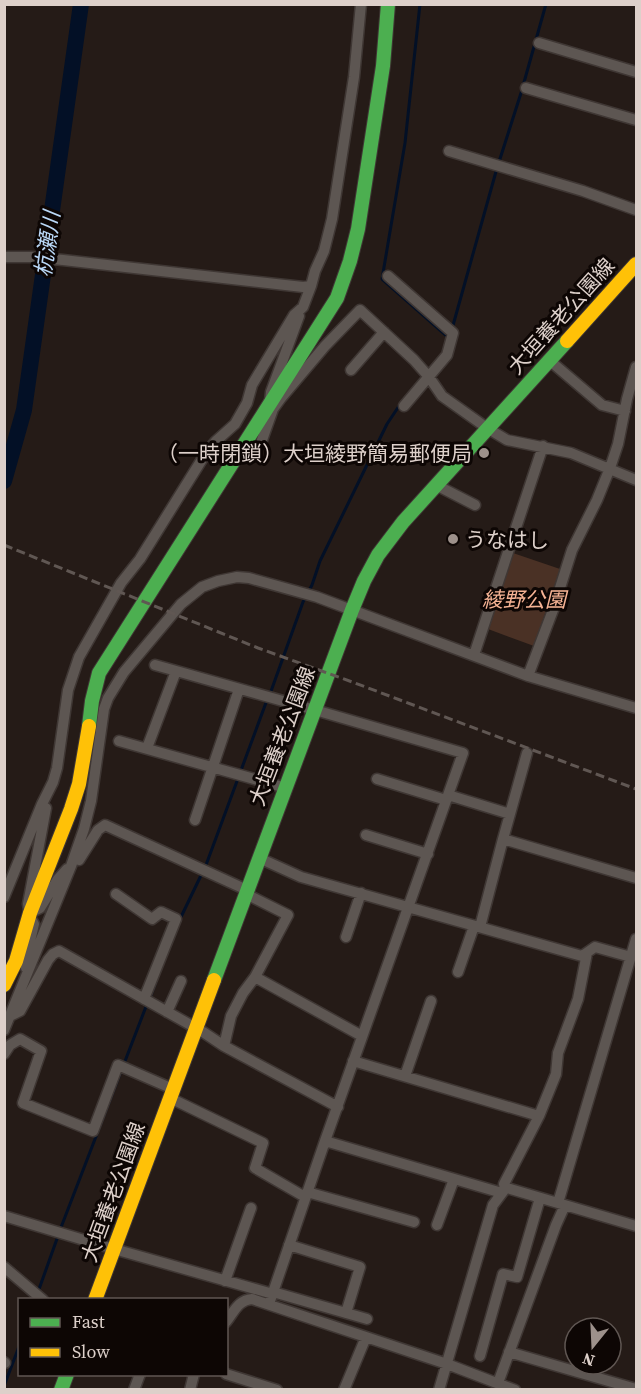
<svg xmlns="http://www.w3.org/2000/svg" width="641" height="1394" viewBox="0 0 641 1394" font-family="'Source Serif 4','Noto Sans JP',serif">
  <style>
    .green { fill: #4a3125 }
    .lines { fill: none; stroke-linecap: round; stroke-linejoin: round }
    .stream { stroke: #031026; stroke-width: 3 }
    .river { stroke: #031026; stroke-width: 16 }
    .street-casing { stroke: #3f3734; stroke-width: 13 }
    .fast-casing { stroke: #3f3734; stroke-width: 16 }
    .slow-casing { stroke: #3f3734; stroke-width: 16 }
    .street { stroke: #5d5652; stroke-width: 10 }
    .fast { stroke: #4caf50; stroke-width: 14 }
    .slow { stroke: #ffc107; stroke-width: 14 }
    .rail { stroke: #605753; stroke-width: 3; stroke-dasharray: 9 4.5; stroke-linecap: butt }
    .poi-dot { fill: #9d918b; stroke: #0d0604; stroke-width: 2 }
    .labels { text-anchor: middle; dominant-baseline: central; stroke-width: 6; stroke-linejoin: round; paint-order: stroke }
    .street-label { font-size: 21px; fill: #ddd0ca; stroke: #0d0604 }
    .poi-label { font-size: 21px; fill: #ddd0ca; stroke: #0d0604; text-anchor: end }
    .park-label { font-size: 21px; font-style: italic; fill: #f7b495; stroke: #0d0604 }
    .water-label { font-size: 22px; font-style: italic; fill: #bad8f7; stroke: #0d0604 }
  </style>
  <rect width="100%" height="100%" fill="#251b17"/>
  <path class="green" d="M513,553L560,569L534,646L488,629Z"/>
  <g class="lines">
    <path class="stream" d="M420,4L405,143L382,279L449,338
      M499,162L521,93L546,4
      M452,329L497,168
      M270,694L303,602L312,585L320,561L387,424L401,403
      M180,919L206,865L267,700
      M150,998L156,982
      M60,1230L147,1004
      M38,1292L58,1236
      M4,1386L20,1344"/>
    <path class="river" d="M4,481L24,410L81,4"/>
    <defs>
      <path id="street" d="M539,43L636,72
        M526,88L636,120
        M449,151L583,191L636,210
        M4,257H31L63,260L303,287L311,286
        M388,276L453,333L447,355L404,406
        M549,360L602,405L625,411
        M351,370L384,332
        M270,401L271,392L299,316
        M262,440L273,409L281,398L325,346L360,310L414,360L429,377L442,396L487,428L507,440L571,453L636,480
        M436,485L475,505
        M474,655L543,446
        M155,665L315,710L463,753L325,1141L269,1304
        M528,676L553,610L572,550L597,500L610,468L618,444L627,399L636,367
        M119,741L286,788
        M147,748L176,671
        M527,753L503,839L636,878
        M377,779L446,800
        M448,795L510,814
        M195,820L239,689
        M366,835L428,854
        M259,858L301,877L582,956L595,947L631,957
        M79,860L98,830L105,825L247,890
        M116,894L152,919L161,912L176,919L144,999
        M246,894L288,915L255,977L362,1036
        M4,897L42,804L53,782L57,768L68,690L79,657L121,583L140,559L206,453L216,441L235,424L247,403L252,385L294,315L303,307L311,286L315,271L324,251L332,219L354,77L361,4
        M29,910L28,904L46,808
        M480,927L503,839
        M346,937L361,893
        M26,968L25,963L34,924L31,919L30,913L40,908L58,879L67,869
        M458,972L474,926
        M167,1012L181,981
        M10,1016L20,1011L48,960L53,954L59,951L203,1032L224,1046L338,1107
        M4,1030L71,866L84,829L91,801L104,709L108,698L124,672L181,604L202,587L218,581L237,577L249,578L317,597L528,676L636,708
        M224,1046L231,1016L243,993L255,977
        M4,1054L10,1045L20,1039L41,1051L23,1103L93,1131L118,1065L173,1089
        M353,1061L539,1116
        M405,1076L431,1001
        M170,1098L263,1143L255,1168L305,1197
        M325,1141L502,1193
        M505,1189L504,1184L539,1116L556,1074L558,1053L578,999L587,953
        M307,1192L414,1222
        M558,1203L636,939
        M4,1216L114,1249L273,1294
        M437,1225L454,1179
        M289,1245L360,1267L346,1313
        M4,1267L43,1300
        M225,1281L251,1208
        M273,1292L367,1319
        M226,1322C234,1312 238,1300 252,1299L447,1364L515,1390
        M509,1352L636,1389
        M480,1356L503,1274L517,1277L540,1198
        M4,1362L5,1363
        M226,1374L277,1390
        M498,1383L556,1225L565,1205
        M134,1390L140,1374
        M190,1390L194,1374
        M344,1390L366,1337
        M439,1390L493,1205L505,1189L507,1188L636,1226"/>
      <path id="fast" d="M89,726L92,701L99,673L337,298L350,261L358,229L383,66L388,4
        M214,980L352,610L364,581L378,555L403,522L567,341
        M61,1390L67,1374"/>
      <path id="slow" d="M567,341L636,264
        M4,985L16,961L30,913L71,809L79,784L89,726
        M95,1300L214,980"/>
    </defs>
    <use href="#street" class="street-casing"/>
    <use href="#fast" class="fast-casing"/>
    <use href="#slow" class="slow-casing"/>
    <use href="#street" class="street"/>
    <use href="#fast" class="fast"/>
    <use href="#slow" class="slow"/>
    <path class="rail" d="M4,545L258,648L355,683L636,789"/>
  </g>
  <g class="poi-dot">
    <circle cx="484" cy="453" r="6"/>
    <circle cx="453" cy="539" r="6"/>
  </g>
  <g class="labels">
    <g class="street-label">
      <text transform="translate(561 316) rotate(-48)">大垣養老公園線</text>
      <text transform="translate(282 736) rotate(-69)">大垣養老公園線</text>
      <text transform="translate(113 1192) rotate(-70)">大垣養老公園線</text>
    </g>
    <g class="poi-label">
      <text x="472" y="453">（一時閉鎖）大垣綾野簡易郵便局</text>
      <text x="465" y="539" text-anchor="start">うなはし</text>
    </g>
    <g class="park-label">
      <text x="524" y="599">綾野公園</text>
    </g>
    <g class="water-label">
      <text transform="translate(47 244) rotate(-82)">杭瀬川</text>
    </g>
  </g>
  <rect width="641" height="1394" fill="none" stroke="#ddd0ca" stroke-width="12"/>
  <rect x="18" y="1298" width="210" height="78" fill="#0d0604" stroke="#605753" stroke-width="1.5"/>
  <rect x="30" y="1318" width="30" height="9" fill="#4caf50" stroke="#605753" stroke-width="1.5"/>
  <text x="72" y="1328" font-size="18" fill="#ddd0ca">Fast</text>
  <rect x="30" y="1348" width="30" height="9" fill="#ffc107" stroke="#605753" stroke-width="1.5"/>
  <text x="72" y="1358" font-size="18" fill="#ddd0ca">Slow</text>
  <g transform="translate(593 1346) rotate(198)"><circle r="28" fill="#0d0604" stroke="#605753" stroke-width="1.5"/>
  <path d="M0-4.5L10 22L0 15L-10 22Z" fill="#9d918b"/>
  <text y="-9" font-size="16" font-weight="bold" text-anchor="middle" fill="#ddd0ca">N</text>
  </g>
</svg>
